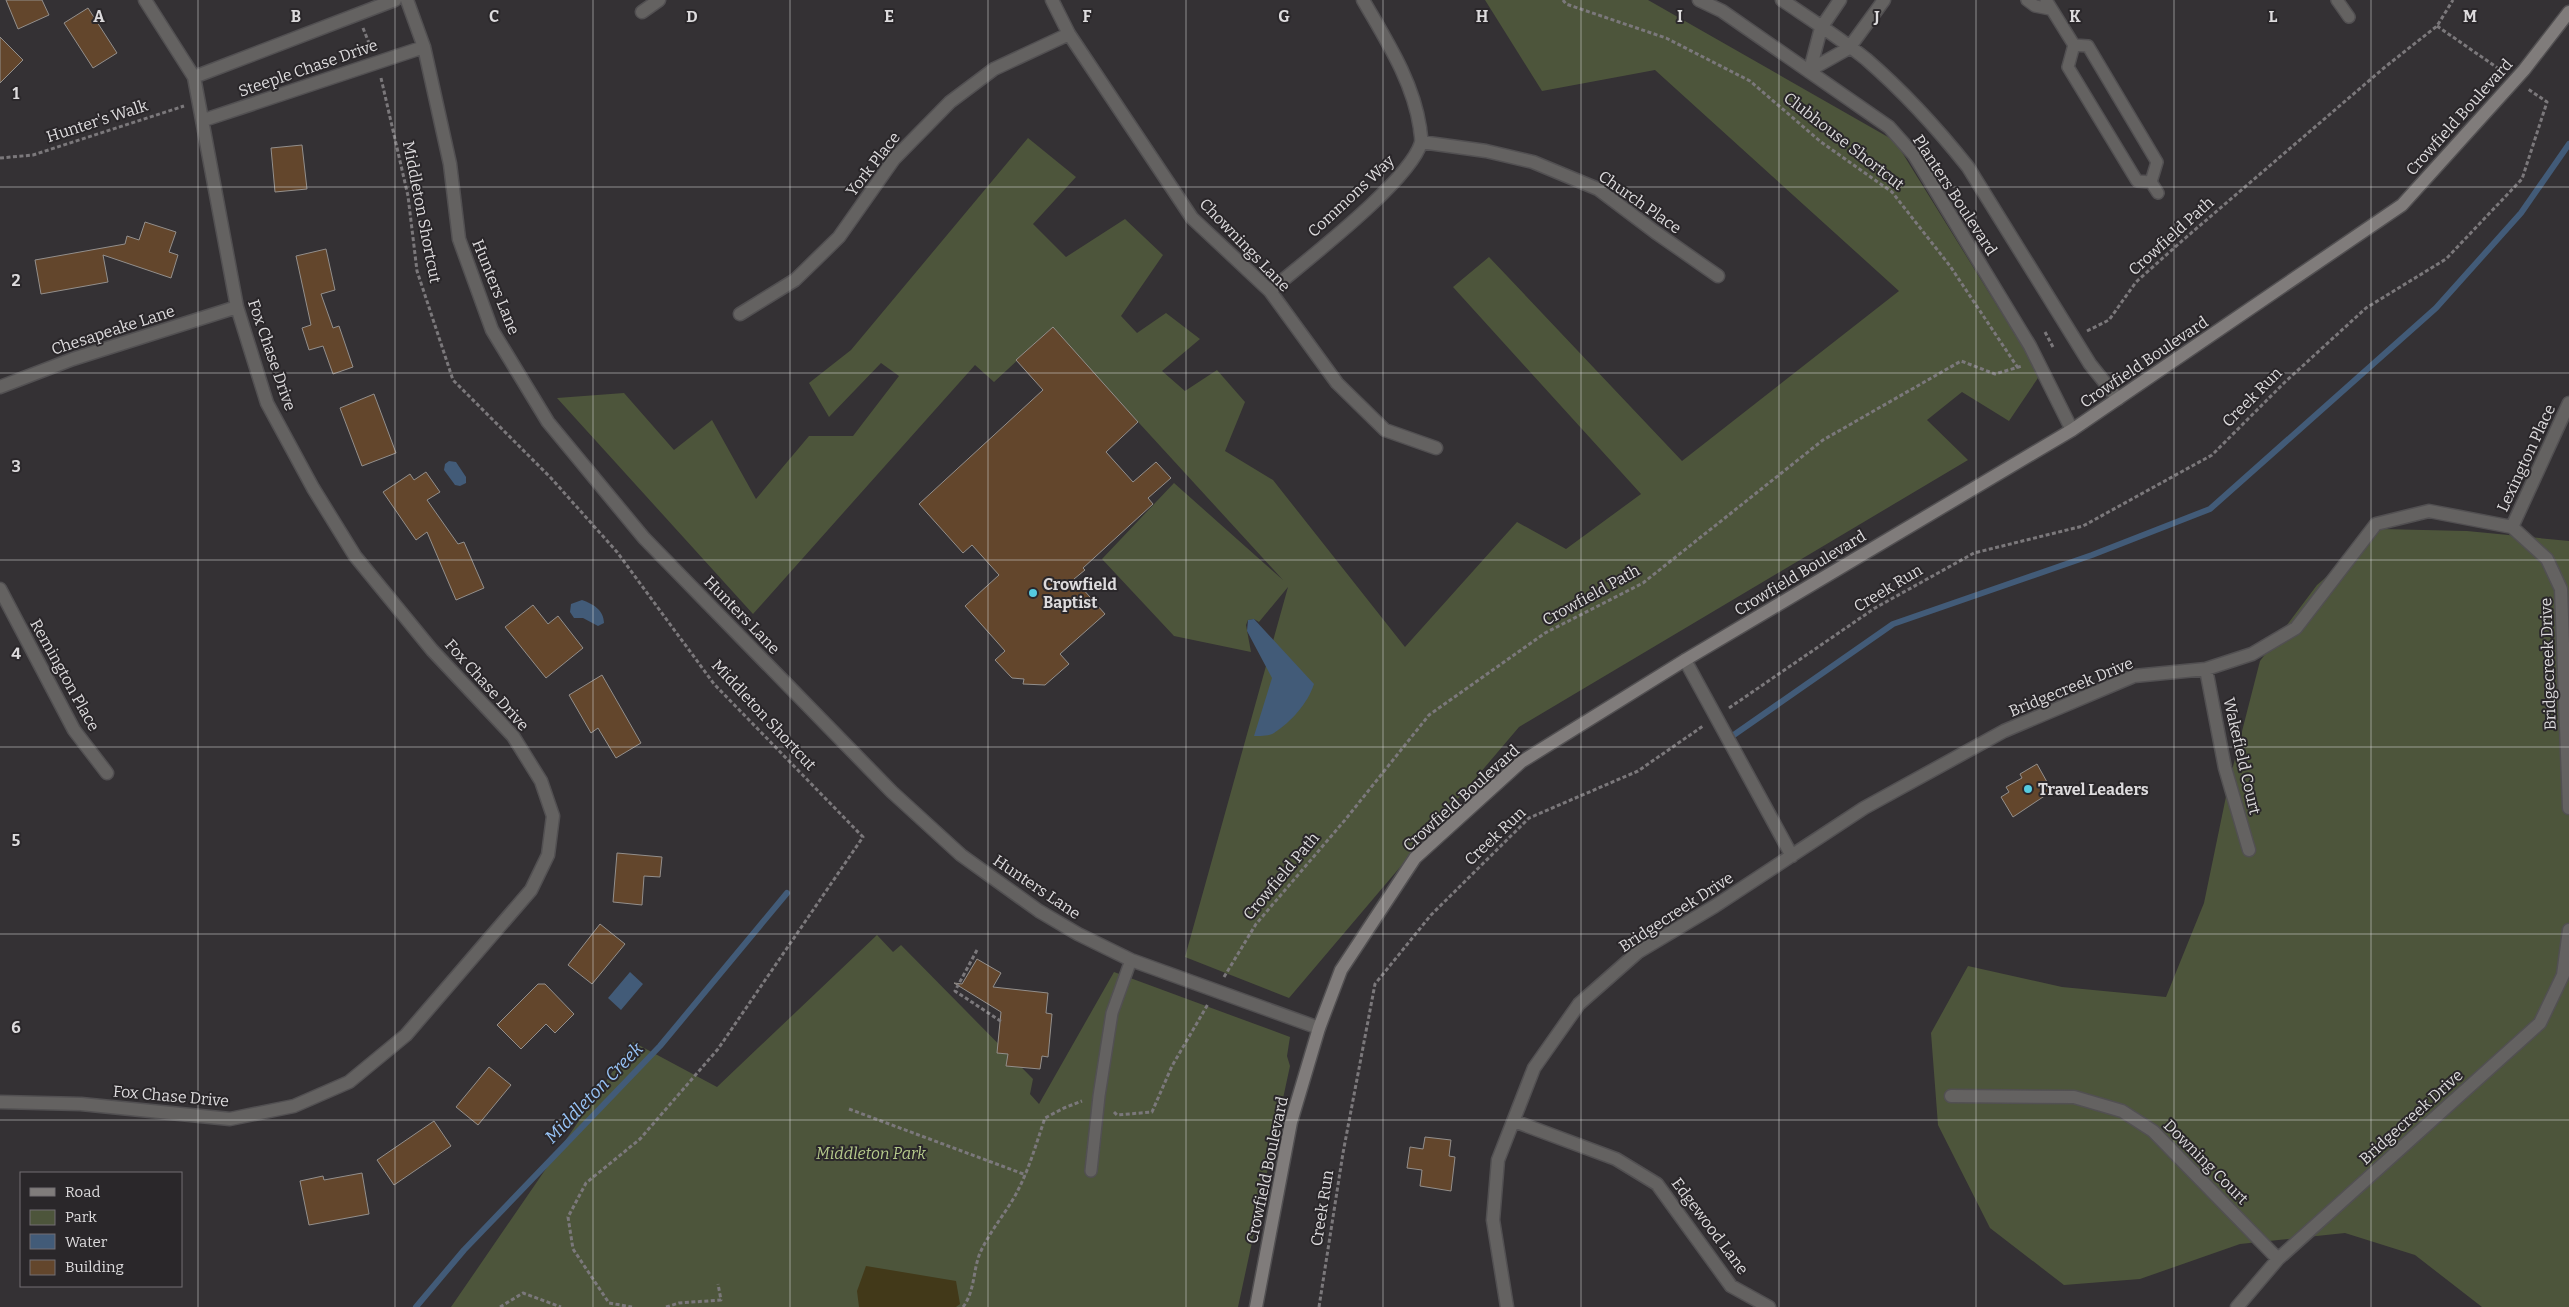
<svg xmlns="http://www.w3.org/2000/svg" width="2569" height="1307" viewBox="0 0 2569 1307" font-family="Bitter,serif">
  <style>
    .green { fill: #4d553b }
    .sand { fill: #423919 }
    .water { fill: #425b78 }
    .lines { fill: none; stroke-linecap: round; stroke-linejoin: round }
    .stream { stroke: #425b78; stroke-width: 6 }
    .building { fill: #63462c; stroke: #938f8c }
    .lane-casing { stroke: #525052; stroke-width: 14 }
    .street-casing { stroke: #525052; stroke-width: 15 }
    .secondary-casing { stroke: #525052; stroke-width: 15 }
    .path { stroke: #7b787b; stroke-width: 3; stroke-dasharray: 4 2.5; stroke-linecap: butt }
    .lane { stroke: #646261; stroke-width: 11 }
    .street { stroke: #646261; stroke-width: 12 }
    .secondary { stroke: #807c7b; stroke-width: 12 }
    .grid { fill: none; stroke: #dddbdd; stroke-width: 1; stroke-opacity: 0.55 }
    .poi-dot { fill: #55cadf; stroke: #2a272a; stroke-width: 2 }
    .labels { text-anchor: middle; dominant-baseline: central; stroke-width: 4; stroke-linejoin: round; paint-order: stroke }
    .street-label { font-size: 16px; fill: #dddbdd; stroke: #2a272a }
    .poi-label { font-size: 16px; font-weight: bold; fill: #dddbdd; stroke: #2a272a; text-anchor: start }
    .park-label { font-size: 16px; font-style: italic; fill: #b5c98b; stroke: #2a272a }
    .water-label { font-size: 18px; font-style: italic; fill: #97c3f6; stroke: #2a272a }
    .grid-label { font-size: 16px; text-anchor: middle; font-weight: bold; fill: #dddbdd; stroke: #2a272a; stroke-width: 4; stroke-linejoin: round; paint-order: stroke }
  </style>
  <rect width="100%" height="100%" fill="#343134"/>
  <path class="green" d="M1485,0H1648L1895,141L2040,375L2009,421L1962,392L1927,420L1968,460L1519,727L1289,998L1185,957L1288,587L1259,622L1254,619L1248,620L1246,625L1251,652L1174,636L1102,559L1174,483L1283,580L1052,328L994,382L975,365L753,614L557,398L624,393L674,450L712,420L756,499L809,436H853L899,376L881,363L829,417L809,383L851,350L1028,138L1076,177L1033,224L1066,257L1125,219L1163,255L1121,316L1137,333L1166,313L1200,339L1162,371L1185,391L1217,370L1245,402L1225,451L1273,480L1405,647L1517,522L1566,549L1641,494L1453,287L1489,257L1682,461L1899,291L1655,70L1542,91Z
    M2381,529L2467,531L2569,541V1307H2482L2415,1255L2345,1233L2240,1244L2140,1279L2064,1285L1990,1228L1938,1125L1931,1033L1968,966L2062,987L2166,997L2204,903L2229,782L2260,661L2317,585Z
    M877,935L893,952L901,945L1033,1079L1030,1094L1039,1104L1114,972L1290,1037L1287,1056L1290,1066L1238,1307H451L633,1042L717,1087Z"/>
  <path class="sand" d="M866,1266L956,1281L960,1304L956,1307H859L857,1291Z"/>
  <path class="water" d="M449,461L456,462L466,477V483L460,486L455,485L444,470L445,464Z
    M582,600C593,604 604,610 604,623L598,626L583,618H574L570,612L571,604Z
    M1254,619L1314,684C1308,703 1291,722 1274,733C1269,736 1260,736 1254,736L1272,678L1247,631L1248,620Z
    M630,972L643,984L621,1010L608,998Z"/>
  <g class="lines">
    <path class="stream" d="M1728,739L1893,624L2092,555L2210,509L2436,308L2521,213L2569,144
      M416,1307L464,1250L660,1046L787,893"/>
  </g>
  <path class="building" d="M6,0H42L49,15L18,29Z
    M88,8L117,53L93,68L64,23Z
    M0,37L23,60L0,83Z
    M302,145L307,189L275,192L271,148Z
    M145,222L176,232L169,252L178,255L171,278L103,255L108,282L41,294L35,260L125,244L127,236L139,240Z
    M326,249L335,290L321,294L333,328L339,326L353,367L333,374L323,346L309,350L302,328L311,325L296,256Z
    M1053,327L1138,422L1106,452L1133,482L1156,462L1171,478L1148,498L1153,504L1083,568L1085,570L1074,579L1105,614L1060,654L1069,664L1045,685L1023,684L1024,679L1012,678L995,660L1005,651L965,606L999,575L972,545L963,553L919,504L1043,390L1016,360Z
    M374,394L396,453L362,466L340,408Z
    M426,472L440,492L427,500L458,544L464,542L484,588L456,600L427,532L416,540L383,492L410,474L414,480Z
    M533,605L548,624L558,616L583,648L546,678L505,627Z
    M602,675L641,743L616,758L598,728L591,733L569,695Z
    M2037,764L2052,791L2013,817L2001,797L2009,792L2006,787L2022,778L2020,774Z
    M617,853L662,857L660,877L644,876L642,905L613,902Z
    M600,924L625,944L592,984L568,965Z
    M977,959L1001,973L993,987L1048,993L1046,1013L1052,1014L1048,1057L1042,1056L1040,1069L1006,1066L1008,1054L997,1053L1001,1012L954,983L962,984Z
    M538,984H545L574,1014L555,1033L546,1024L521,1049L497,1025Z
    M489,1067L511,1085L478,1125L456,1107Z
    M434,1121L451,1146L394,1185L377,1160Z
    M1425,1137L1451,1140L1449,1156L1455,1157L1451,1191L1420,1186L1422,1170L1407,1168L1410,1147L1423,1149Z
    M362,1173L369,1214L309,1225L300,1181L323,1176L324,1180Z"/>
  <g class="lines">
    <defs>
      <path id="lane" d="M2027,0L2035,6L2050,9
        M2046,0L2074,45L2068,67L2137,181L2151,182
        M2337,0L2349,17
        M2074,45L2088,46L2157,162L2151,182L2158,193
        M1091,1171L1099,1096L1112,1013L1131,960"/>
      <path id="street" d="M407,0L424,47L450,164L459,239L492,330L548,422L644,538L892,792L961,855L1039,911L1078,934L1131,960L1319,1028
        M1052,0L1069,34L1192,218L1270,291L1337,383L1385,430L1436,448
        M1699,0L1722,11L1889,127L1914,155L2030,346L2072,430
        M1782,0C1810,19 1840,38 1866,59C1904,92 1937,128 1968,167L2090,364L2118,399
        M1840,0L1821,28L1810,70L1849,48L1884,0
        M642,12L659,0
        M194,77L395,0
        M204,120L424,47
        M1421,142L1486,151L1533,162L1598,189L1655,232L1718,276
        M1270,291C1305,261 1409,182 1421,143C1422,138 1420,132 1420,128C1413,81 1386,40 1363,0
        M740,314L795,280L839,237L894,159L950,102L994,69L1069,34
        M0,387L73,359L237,307
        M2512,527L2569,403
        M0,589L74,730L107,773
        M1685,660L1792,856
        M2206,669L2225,768L2249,850
        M1951,1096L2074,1097L2122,1111L2153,1131L2278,1259
        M0,1102L81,1104L230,1119L294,1106L349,1082L406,1035L531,890L548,855L553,816L541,781L513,736L432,650L355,556L313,488L267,403L237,307L194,77L145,0
        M1514,1121L1616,1159L1657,1184L1731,1286L1769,1307
        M1507,1307L1493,1220L1498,1160L1534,1068L1579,1004L1638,952L1715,906L1864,808L2004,731L2134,676L2206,669L2252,654L2296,628L2376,524L2429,511L2512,527L2547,559L2561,589L2569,808
        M2237,1307L2278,1259L2540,1023L2563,975L2569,930"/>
      <path id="secondary" d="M1256,1307L1291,1122L1319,1028L1341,970L1415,858L1521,762L1685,660L2072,430L2402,205L2524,70L2569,12"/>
    </defs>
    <use href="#lane" class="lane-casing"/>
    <use href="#street" class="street-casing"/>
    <use href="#secondary" class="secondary-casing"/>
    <path class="path" d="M1563,0L1566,4L1666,38L1750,81L1821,142L1892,192L1950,266L2018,368
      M2437,26L2502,71
      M363,28L371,48
      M381,78L408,196L417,271L453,380L551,478L617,552L714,684L863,837L718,1049L640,1139L586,1183L568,1217L573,1249L609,1303L632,1307
      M0,158L33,155L184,106
      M2087,331L2109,320L2136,282L2183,240L2385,67L2437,26L2453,0
      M2045,332L2054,349
      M1729,708L1875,608L1974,553L2083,526L2212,455L2285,382L2366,308L2446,259L2522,179L2547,102L2528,89
      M977,950L955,991L1002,1022
      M1224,977L1256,924L1345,820L1429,715L1545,633L1643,583L1823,440L1961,361L1995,374L2022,366
      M849,1109L1026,1175
      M1114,1112L1117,1115L1152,1112L1172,1066L1208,1004
      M500,1307L523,1293L561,1307
      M666,1307L679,1303L721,1300L718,1284
      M963,1307C975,1291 973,1270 980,1253C990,1231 1005,1214 1016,1194C1029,1170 1036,1144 1045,1118L1064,1108L1082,1101
      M1319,1307L1343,1153L1375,984L1431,915L1529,818L1638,771L1703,726"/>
    <use href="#lane" class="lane"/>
    <use href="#street" class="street"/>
    <use href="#secondary" class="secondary"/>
  </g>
  <path class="grid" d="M198,0V1307M395,0V1307M593,0V1307M790,0V1307M988,0V1307M1186,0V1307M1383,0V1307M1581,0V1307M1779,0V1307M1976,0V1307M2174,0V1307M2371,0V1307M0,187H2569M0,373H2569M0,560H2569M0,747H2569M0,934H2569M0,1120H2569"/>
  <g class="poi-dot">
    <circle cx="1033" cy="593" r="5"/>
    <circle cx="2028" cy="789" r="5"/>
  </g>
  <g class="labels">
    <g class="street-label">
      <text transform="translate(308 68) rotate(-19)">Steeple Chase Drive</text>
      <text transform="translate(2459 117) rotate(-48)">Crowfield Boulevard</text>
      <text transform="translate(97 121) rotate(-18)">Hunter's Walk</text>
      <text transform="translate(1844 141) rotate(38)">Clubhouse Shortcut</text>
      <text transform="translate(873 164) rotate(-52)">York Place</text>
      <text transform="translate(1955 195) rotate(57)">Planters Boulevard</text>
      <text transform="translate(1351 196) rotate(-43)">Commons Way</text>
      <text transform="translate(1640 202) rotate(35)">Church Place</text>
      <text transform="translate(422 212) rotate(79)">Middleton Shortcut</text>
      <text transform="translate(2171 236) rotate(-42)">Crowfield Path</text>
      <text transform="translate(1245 245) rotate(46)">Chownings Lane</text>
      <text transform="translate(496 287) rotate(68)">Hunters Lane</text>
      <text transform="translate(113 330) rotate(-18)">Chesapeake Lane</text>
      <text transform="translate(272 355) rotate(71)">Fox Chase Drive</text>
      <text transform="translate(2144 362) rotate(-34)">Crowfield Boulevard</text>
      <text transform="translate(2252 397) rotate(-45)">Creek Run</text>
      <text transform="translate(2526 458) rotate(-65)">Lexington Place</text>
      <text transform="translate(1800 573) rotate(-31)">Crowfield Boulevard</text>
      <text transform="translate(1888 588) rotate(-31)">Creek Run</text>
      <text transform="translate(1591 595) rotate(-29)">Crowfield Path</text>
      <text transform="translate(742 615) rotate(46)">Hunters Lane</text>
      <text transform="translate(2548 664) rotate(-92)">Bridgecreek Drive</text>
      <text transform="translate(65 675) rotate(61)">Remington Place</text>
      <text transform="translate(487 685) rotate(48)">Fox Chase Drive</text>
      <text transform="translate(2071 687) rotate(-22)">Bridgecreek Drive</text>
      <text transform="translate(764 715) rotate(47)">Middleton Shortcut</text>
      <text transform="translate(2242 756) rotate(77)">Wakefield Court</text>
      <text transform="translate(1461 798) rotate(-42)">Crowfield Boulevard</text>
      <text transform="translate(1495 836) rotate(-43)">Creek Run</text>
      <text transform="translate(1281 876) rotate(-50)">Crowfield Path</text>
      <text transform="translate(1037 887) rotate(34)">Hunters Lane</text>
      <text transform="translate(1676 912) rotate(-33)">Bridgecreek Drive</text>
      <text transform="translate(171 1096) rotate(5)">Fox Chase Drive</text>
      <text transform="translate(2411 1117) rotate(-42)">Bridgecreek Drive</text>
      <text transform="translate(2206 1162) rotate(45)">Downing Court</text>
      <text transform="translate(1267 1170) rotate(-78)">Crowfield Boulevard</text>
      <text transform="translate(1322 1208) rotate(-81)">Creek Run</text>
      <text transform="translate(1710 1226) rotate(53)">Edgewood Lane</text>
    </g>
    <g class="poi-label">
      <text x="1043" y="584">Crowfield<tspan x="1043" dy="18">Baptist</tspan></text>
      <text x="2038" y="789">Travel Leaders</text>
    </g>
    <g class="park-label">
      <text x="871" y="1153">Middleton Park</text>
    </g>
    <g class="water-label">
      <text transform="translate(594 1093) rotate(-46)">Middleton Creek</text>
    </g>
  </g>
  <g class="grid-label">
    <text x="99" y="22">A</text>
    <text x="296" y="22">B</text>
    <text x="494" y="22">C</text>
    <text x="692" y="22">D</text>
    <text x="889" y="22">E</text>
    <text x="1087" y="22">F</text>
    <text x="1284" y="22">G</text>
    <text x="1482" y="22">H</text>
    <text x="1680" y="22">I</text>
    <text x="1877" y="22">J</text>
    <text x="2075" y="22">K</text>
    <text x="2273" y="22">L</text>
    <text x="2470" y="22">M</text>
    <text x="16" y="99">1</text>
    <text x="16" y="286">2</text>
    <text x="16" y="472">3</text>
    <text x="16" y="659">4</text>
    <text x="16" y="846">5</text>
    <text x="16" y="1033">6</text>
  </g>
  <rect x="20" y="1172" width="162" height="115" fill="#2a272a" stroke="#726f72"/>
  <rect x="30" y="1188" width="25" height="8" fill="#807c7b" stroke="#726f72"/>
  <text x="65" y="1197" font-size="15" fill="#dddbdd">Road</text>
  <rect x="30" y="1210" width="25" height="15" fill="#4d553b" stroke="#726f72"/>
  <text x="65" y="1222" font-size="15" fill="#dddbdd">Park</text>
  <rect x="30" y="1234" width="25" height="15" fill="#425b78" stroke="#726f72"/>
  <text x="65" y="1247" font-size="15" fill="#dddbdd">Water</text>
  <rect x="30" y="1260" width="25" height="15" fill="#63462c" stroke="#726f72"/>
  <text x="65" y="1272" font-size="15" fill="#dddbdd">Building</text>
</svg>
